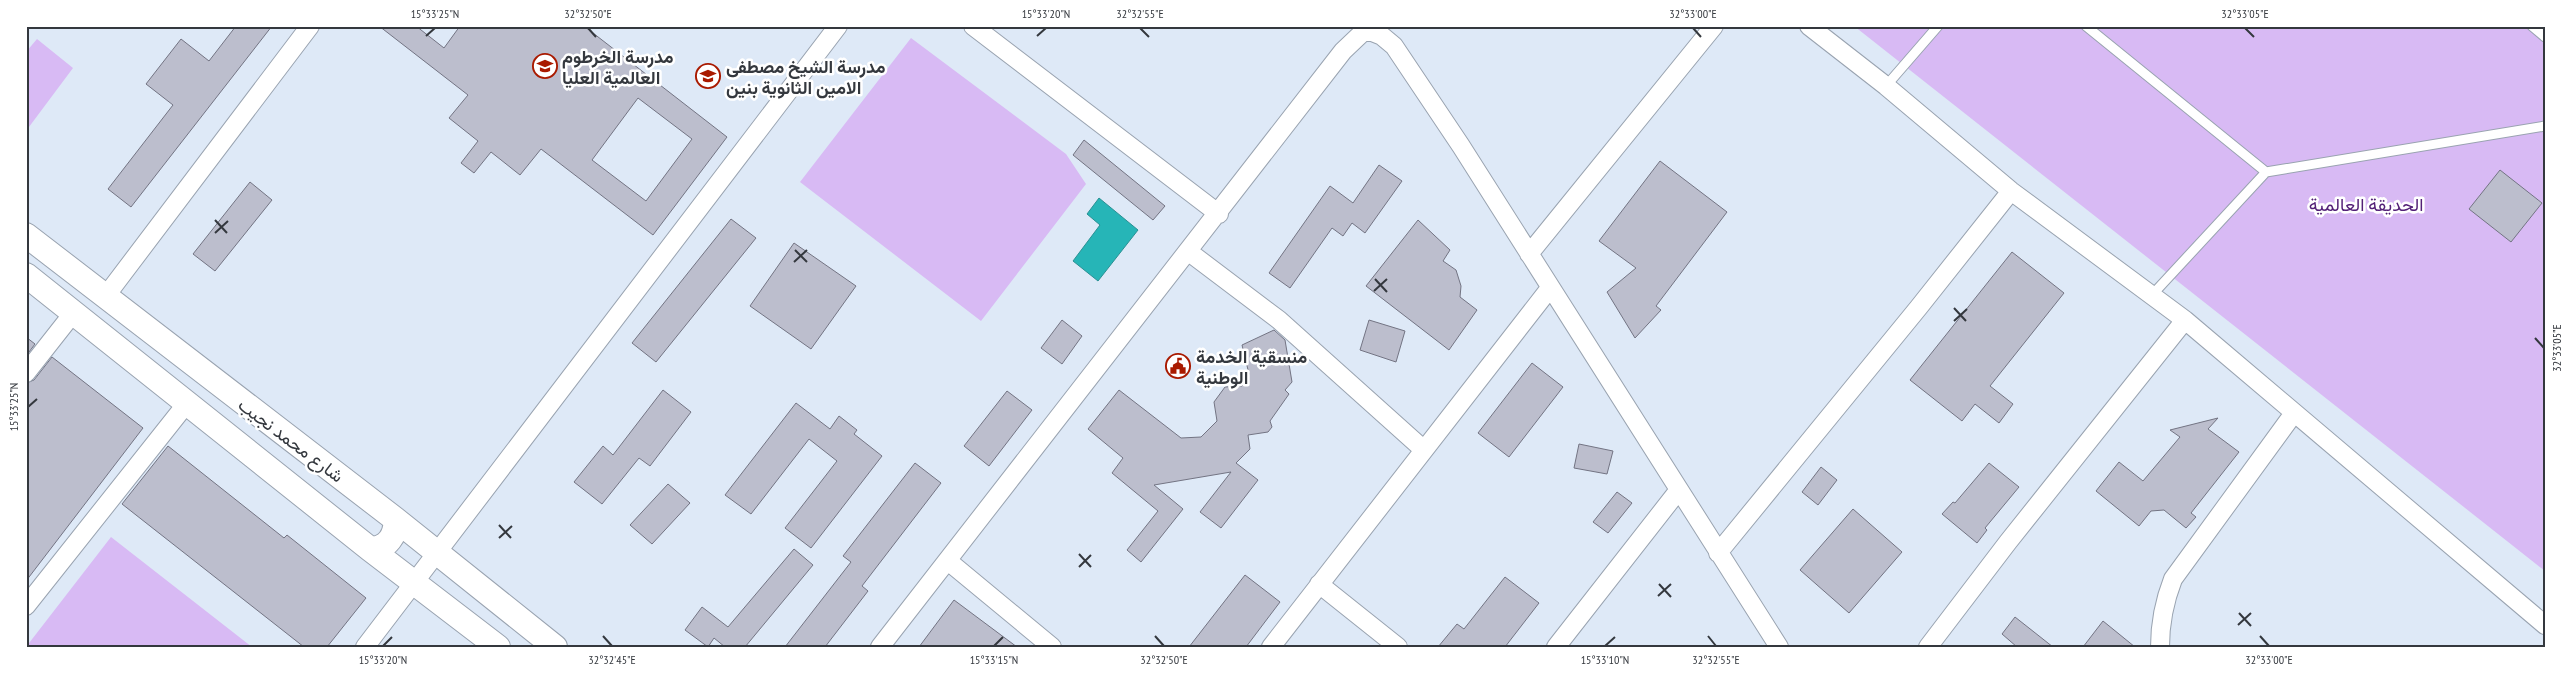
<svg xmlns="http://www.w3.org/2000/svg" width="2571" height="673" viewBox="0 0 2571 673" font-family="'PT Sans Narrow',Vazirmatn,sans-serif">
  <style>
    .green { fill: #d8baf4 }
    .water { fill: #26b5b7; stroke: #2a9093 }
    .building { fill: #bcbecd; stroke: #737483; fill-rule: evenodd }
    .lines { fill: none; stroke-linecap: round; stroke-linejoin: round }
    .service-casing { stroke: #99a3b0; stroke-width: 11 }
    .minor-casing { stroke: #99a3b0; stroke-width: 20 }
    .secondary-casing { stroke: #99a3b0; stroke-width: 26 }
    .service { stroke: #fff; stroke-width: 9 }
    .minor { stroke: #fff; stroke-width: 18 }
    .secondary { stroke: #fff; stroke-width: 24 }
    .ticks { fill: none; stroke: #34383e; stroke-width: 2 }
    .labels { text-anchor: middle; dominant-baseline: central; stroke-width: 5; stroke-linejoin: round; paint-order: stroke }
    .poi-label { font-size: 18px; font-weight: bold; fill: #34383e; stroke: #fff; text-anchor: start }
    .park-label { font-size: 18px; fill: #532077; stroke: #fff }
    .street-label { font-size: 18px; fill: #34383e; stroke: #fff }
    .neatline { fill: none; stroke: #34383e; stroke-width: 2 }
    .ticks-label { font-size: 12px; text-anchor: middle; fill: #34383e }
  </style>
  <rect width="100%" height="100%" fill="#dee9f7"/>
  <path class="green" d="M1854,26H2545V571Z
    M911,38L1066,154L1086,184L981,321L800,182Z
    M37,39L73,68L26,131V52Z
    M111,537L252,647H26Z"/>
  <path class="water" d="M1099,198L1138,230L1098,281L1073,261L1100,225L1087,214Z"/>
  <path class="building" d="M236,26H272L131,207L108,189L173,105L146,84L181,39L209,61Z
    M379,26H416L444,48L460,26H584L727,137L653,235L541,149L520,175L491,152L474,173L461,163L478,141L449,118L468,95ZM638,98L692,139L646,201L592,160Z
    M1084,140L1165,206L1153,220L1073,155Z
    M1660,161L1727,212L1656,306L1661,310L1635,338L1607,292L1636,268L1599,241Z
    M1379,165L1402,181L1365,233L1352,223L1343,236L1332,228L1290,288L1269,273L1330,186L1353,203Z
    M2500,170L2542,203L2511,242L2469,209Z
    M250,182L272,200L215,271L193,254Z
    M731,219L756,238L656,362L632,343Z
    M1418,220L1450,250L1443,261L1456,270L1461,286L1460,297L1477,310L1449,350L1366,286Z
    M794,243L856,286L811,349L750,306Z
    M2012,252L2064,293L1990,386L2013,404L1999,423L1975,404L1962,421L1910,380Z
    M1062,320L1082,336L1062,364L1041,348Z
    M1369,320L1405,331L1396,362L1360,350Z
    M1274,330L1285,340L1292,382L1285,390L1289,394L1270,421L1272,427L1268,432L1248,435L1250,449L1236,463L1258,480L1221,528L1200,512L1231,472L1154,485L1183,509L1141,562L1127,550L1158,511L1112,473L1123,458L1088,429L1119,390L1181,438L1201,437L1217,421L1214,402L1225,387L1242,386L1249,374L1242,345Z
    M26,337L35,344L26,356Z
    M52,357L143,428L26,581V383L34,380Z
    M1532,363L1563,387L1509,457L1478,433Z
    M663,390L691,412L650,466L639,458L602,504L574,482L603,446L613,455Z
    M1007,391L1032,410L989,466L964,446Z
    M796,403L830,429L839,416L857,430L854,434L882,456L811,548L785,528L837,461L809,439L751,514L725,495Z
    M2218,418L2208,429L2239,452L2191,513L2196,517L2186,528L2164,510L2151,511L2139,526L2096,491L2119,462L2143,481L2180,437L2170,430Z
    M1579,444L1613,451L1607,474L1574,468Z
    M168,446L284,538L287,535L366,598L327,647H304L122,504Z
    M915,463L941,483L862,586L868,591L825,647H785L851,562L843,556Z
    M1989,463L2019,487L1985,528L1987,530L1977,543L1942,514L1953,502L1955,503Z
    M1821,467L1837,480L1818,505L1802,492Z
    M668,484L690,503L652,544L630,525Z
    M1617,492L1632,503L1608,533L1593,522Z
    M1853,509L1902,552L1849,613L1800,570Z
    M794,549L813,565L745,647H725L714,638L708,647L685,630L702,607L728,627Z
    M1245,575L1280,602L1246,647H1189Z
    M1505,577L1539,603L1505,647H1438L1457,624L1464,629Z
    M954,600L1017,647H919Z
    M2015,617L2053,647H2017L2002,634Z
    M2103,621L2135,647H2083Z"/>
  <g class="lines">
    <defs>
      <path id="service" d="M2086,26L2266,172L2545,126
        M2532,26L2545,37
        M1886,86L1938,26
        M2152,295L2266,172"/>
      <path id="minor" d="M973,26L1219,214
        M1809,26L1886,86L2011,191L2185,320L2545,625
        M1189,252L1279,320L1424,450
        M1529,254L1714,26
        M105,297L310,26
        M26,373L74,312
        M1718,553L1919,307L2011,191
        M948,561L1052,647
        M1319,584L1398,647
        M26,606L187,403
        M365,647L838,26
        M880,647L1343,51L1363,32H1372L1382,36L1394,46L1461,146L1779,647
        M1271,647L1550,288
        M1556,647L1678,491
        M1928,647L2008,542L2185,320
        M2160,647C2160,622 2164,602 2173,579L2294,413"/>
      <path id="secondary" d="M26,235L395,519L555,647
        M26,275L370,549L498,647
        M370,549C387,549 397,535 395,519"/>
    </defs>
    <use href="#service" class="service-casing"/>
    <use href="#minor" class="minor-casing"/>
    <use href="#secondary" class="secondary-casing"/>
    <use href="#service" class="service"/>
    <use href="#minor" class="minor"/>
    <use href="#secondary" class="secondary"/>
  </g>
  <path class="ticks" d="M588,28L596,37M1140,28L1149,37M1693,28L1701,37M2245,28L2254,37M426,36L435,28M1037,36L1046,28M215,220L227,233M215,233L228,221M795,250L807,262M794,262L807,250M1375,279L1387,292M1374,291L1387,279M1954,308L1966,321M1954,321L1967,309M2535,338L2544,348M28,407L37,399M499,525L511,538M499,538L512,526M1079,554L1091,567M1079,567L1091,555M1659,584L1671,597M1658,596L1671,584M2239,613L2251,626M2238,625L2251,613M603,636L612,646M1155,636L1164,646M1708,636L1716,646M2260,636L2269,646M383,646L392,637M994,646L1003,637M1605,646L1615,637"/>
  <defs>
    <symbol id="school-ring" viewBox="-11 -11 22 22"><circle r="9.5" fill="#fff" stroke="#a91a00" stroke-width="1.5"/><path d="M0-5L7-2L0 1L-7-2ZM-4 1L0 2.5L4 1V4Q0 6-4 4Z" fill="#a91a00"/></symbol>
    <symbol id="civic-ring" viewBox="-11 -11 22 22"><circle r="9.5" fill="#fff" stroke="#a91a00" stroke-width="1.5"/><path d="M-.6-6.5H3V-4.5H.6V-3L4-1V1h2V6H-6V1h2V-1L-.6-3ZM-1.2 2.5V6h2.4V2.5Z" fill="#a91a00"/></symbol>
  </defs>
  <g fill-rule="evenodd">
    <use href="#school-ring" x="531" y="52" width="28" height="28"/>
    <use href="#school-ring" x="694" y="62" width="28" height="28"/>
    <use href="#civic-ring" x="1164" y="352" width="28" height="28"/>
  </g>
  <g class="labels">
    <g class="poi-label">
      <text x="562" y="56">مدرسة الخرطوم<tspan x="562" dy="21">العالمية العليا</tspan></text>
      <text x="726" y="66">مدرسة الشيخ مصطفى<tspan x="726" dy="21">الامين الثانوية بنين</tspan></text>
      <text x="1196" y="356">منسقية الخدمة<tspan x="1196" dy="21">الوطنية</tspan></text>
    </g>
    <g class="park-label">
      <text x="2366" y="204">الحديقة العالمية</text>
    </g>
    <g class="street-label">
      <text transform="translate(291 440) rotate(37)">شارع محمد نجيب</text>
    </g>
  </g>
  <rect width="2571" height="673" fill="none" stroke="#ffffff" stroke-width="55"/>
  <rect x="28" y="28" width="2516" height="618" class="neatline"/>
  <g class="ticks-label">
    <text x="435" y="18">15°33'25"N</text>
    <text x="588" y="18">32°32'50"E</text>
    <text x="1046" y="18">15°33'20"N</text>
    <text x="1140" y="18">32°32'55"E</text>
    <text x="1693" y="18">32°33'00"E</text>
    <text x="2245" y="18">32°33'05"E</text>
    <text transform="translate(2557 348) rotate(-90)" y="4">32°33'05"E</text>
    <text transform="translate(14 407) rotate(-90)" y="4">15°33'25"N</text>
    <text x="383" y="664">15°33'20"N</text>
    <text x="612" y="664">32°32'45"E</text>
    <text x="994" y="664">15°33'15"N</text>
    <text x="1164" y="664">32°32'50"E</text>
    <text x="1605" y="664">15°33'10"N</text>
    <text x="1716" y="664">32°32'55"E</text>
    <text x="2269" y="664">32°33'00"E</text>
  </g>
</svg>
